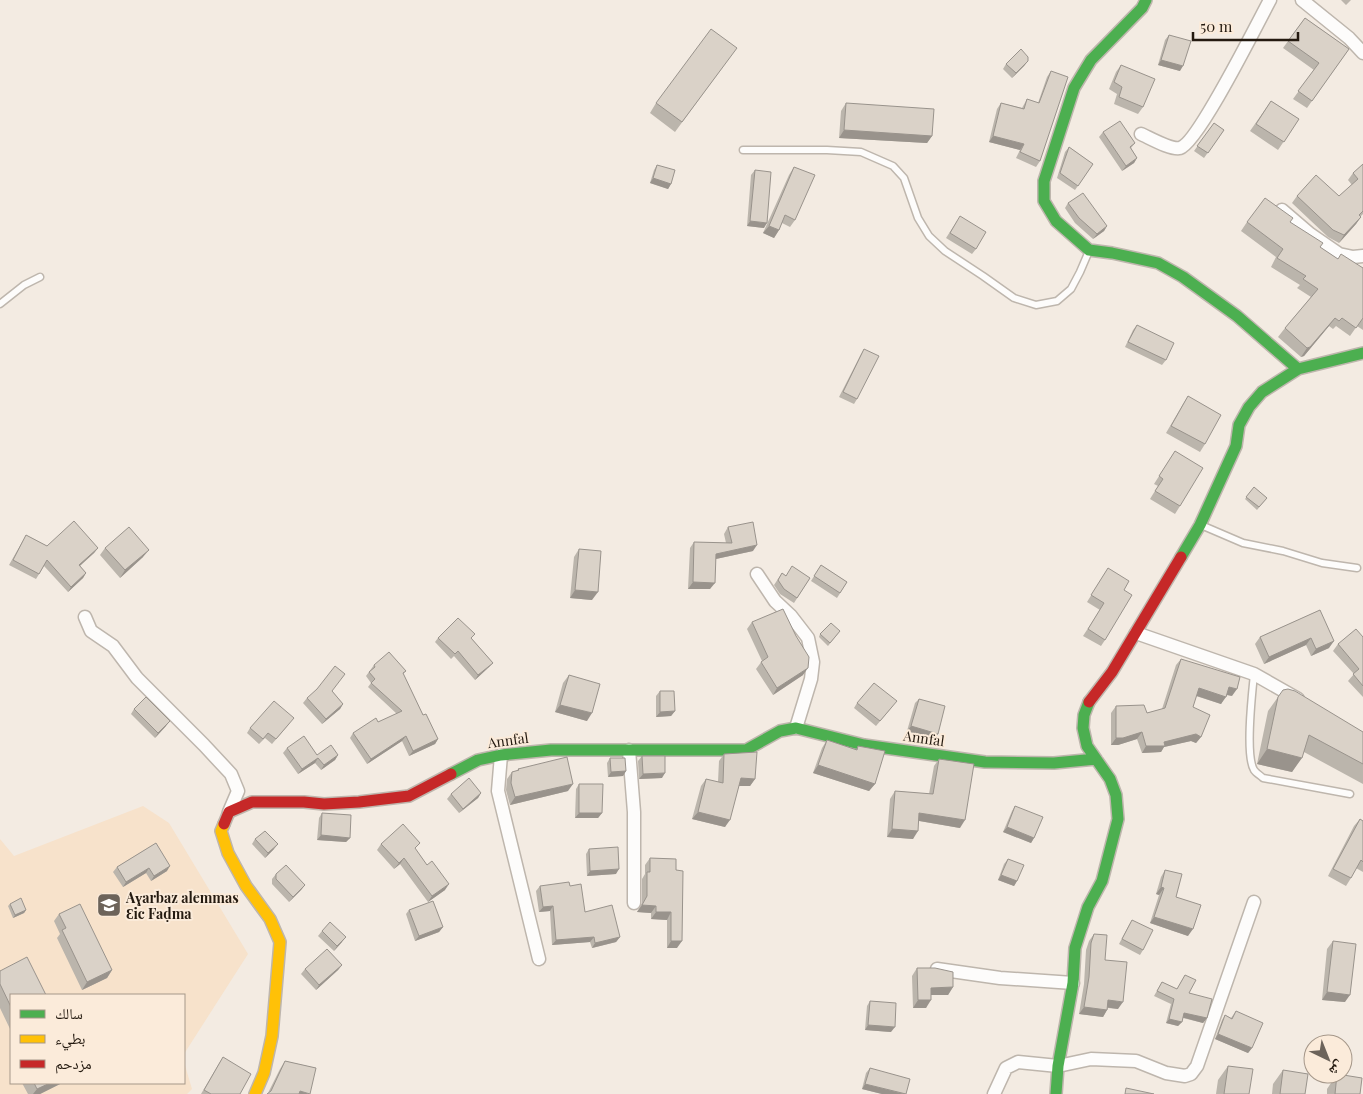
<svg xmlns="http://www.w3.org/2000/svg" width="1363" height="1094" viewBox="0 0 1363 1094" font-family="'Playfair Display','Noto Naskh Arabic',serif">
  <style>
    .built { fill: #f7e2cb }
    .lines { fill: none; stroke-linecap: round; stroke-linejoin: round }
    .lane-casing { stroke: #beb6ad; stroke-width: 9 }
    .street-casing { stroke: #beb6ad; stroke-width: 15 }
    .fast-casing { stroke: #beb6ad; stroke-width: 14 }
    .slow-casing { stroke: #beb6ad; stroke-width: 14 }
    .jam-casing { stroke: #beb6ad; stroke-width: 14 }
    .lane { stroke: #fdfcfb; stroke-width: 6 }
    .street { stroke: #fdfcfb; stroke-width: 12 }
    .fast { stroke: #4caf50; stroke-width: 11 }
    .slow { stroke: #ffc107; stroke-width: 11 }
    .jam { stroke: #c62828; stroke-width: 11 }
    .wall { fill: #bbb5ac }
    .shaded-wall { fill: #99938c }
    .building { fill: #dad2c8; stroke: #99938c }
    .labels { text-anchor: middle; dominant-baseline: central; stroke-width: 4; stroke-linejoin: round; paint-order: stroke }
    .street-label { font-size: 14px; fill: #241a10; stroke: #fbebda }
    .poi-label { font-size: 14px; font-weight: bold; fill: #241a10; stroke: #fbebda; text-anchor: start }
  </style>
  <rect width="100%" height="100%" fill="#f3ebe2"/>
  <path class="built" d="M143,806L169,823L248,954L184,1054V995H11V1083H184V1062L192,1089L187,1094H0V839L14,856Z"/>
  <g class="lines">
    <defs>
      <path id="lane" d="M743,150H827L861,152L893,166L904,178L918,218L929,236L945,251L983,276L1014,298L1036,305L1057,301L1071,289L1080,272L1089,251
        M0,304L24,285L40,277
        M1201,525L1243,543L1283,551L1322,563L1357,568
        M1254,674C1252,694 1245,755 1254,770C1256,773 1261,776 1263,778L1350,794"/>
      <path id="street" d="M1302,0L1349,38L1363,53
        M1141,134C1150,138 1171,150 1180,148C1198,143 1258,22 1270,0
        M1282,210L1310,234L1339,254L1353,257L1363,256
        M757,574L775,601L791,616L808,638L813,662L811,679L796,728
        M85,617L91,631L113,646L137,678L204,745L231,774L238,791L229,812
        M1136,633L1254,674L1298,699
        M629,750L634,812V903
        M501,755L498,791L539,959
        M937,969L1000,978L1073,983
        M994,1094L1006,1068L1018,1062L1058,1066L1091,1059L1136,1061L1166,1073L1185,1076L1191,1074L1197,1066L1254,902"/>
      <path id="fast" d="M1146,0L1142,8L1091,60L1074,88L1044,181V201L1056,221L1089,250L1112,253L1158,263L1183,277L1237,316L1298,369
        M1181,557L1200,525L1236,446L1239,425L1249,407L1262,392L1298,369L1363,353
        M451,774L478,760L501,755L551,750H746L780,731L796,728L864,745L985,762L1054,763L1096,759
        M1056,1094L1058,1066L1073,983L1075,948L1088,907L1102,881L1118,819L1116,795L1110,779L1087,746L1083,728L1084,715L1089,702"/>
      <path id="slow" d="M224,824L221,831L228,853L246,886L270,919L280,942L272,1036L264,1073L255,1094"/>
      <path id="jam" d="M1089,702L1112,672L1181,557
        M224,824L229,812L252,802H304L324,804L359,802L409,796L451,774"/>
    </defs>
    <use href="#lane" class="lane-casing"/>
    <use href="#street" class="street-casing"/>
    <use href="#fast" class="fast-casing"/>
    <use href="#slow" class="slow-casing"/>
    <use href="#jam" class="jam-casing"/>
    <use href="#lane" class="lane"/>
    <use href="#street" class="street"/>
    <use href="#fast" class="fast"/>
    <use href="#slow" class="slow"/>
    <use href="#jam" class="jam"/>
  </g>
  <path class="wall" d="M1341,0H1351L1346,5Z
    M1305,18L1349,49L1307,108L1293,99L1314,70L1283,48Z
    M1169,35L1180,71L1158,65L1165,40Z
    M730,57L675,132L650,113L656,103Z
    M1028,61L1024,66L1012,78L1003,69L1006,64Z
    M1121,65L1143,107L1138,114L1114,104L1117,94L1109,89L1116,72Z
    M1051,71L1040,161L1036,167L1016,158L1020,150L989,142L997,109L1001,103L1022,108L1027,99L1038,103L1047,77Z
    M1271,101L1299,119L1278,150L1250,131Z
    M846,103L932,136L927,143L839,138L841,111Z
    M1214,123L1224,130L1204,158L1194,151Z
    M1103,132L1135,143L1131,148L1137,158L1134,163L1122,171L1099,137Z
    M1069,147L1093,164L1075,190L1057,178L1065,152Z
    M1363,164V214L1361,216L1356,224L1339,243L1328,237L1292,203L1297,196H1339L1352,185L1348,180L1353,173Z
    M657,165L671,184L668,189L650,183L654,170Z
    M794,167L795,220L790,227L782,223L779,230L774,238L763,233L789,175Z
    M755,170L764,228L747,226L751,175Z
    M1068,203L1107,226L1104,231L1093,239L1075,223L1065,208Z
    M957,221L976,249L972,254L946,238Z
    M1247,222L1290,223L1320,247L1338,259L1363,268V330L1357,326L1350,336L1336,326L1333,329L1329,326L1304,356L1301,357L1278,337L1285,328L1311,297L1297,288L1300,285L1271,267L1276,257L1241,231Z
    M1137,325L1166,360L1162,365L1125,347L1133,330Z
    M864,349L857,399L854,404L839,397L861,354Z
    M1188,396L1205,444L1200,452L1166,433L1183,404Z
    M1175,451L1180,506L1175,514L1150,499L1158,486L1154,484Z
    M1254,487L1267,498L1257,510L1245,499Z
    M728,527L753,551L716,559L710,589H688L690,548L694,542L726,543L724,534Z
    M26,535L47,546L98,548L94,553L80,566L86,573L83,578L68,592L44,566L36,579L9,565Z
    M105,548L143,557L120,578L100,555Z
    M579,549L592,600L570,598L574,557Z
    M821,565L847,582L837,598L811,581Z
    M1108,568L1105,640L1101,646L1083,636L1100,610L1087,602Z
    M782,573L785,575L810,578L794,603L780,594L774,585Z
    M1320,610L1329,648L1311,656L1306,645L1264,664L1255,644L1260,637Z
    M752,622L803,675L773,695L756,669L762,661L747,629Z
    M840,631L828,646L819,637L820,634Z
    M1363,637V697L1348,681L1354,674L1333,651L1338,644Z
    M438,638L472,639L493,663L489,667L475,680L454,656L451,659L435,642Z
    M1181,659L1232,696L1226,695L1221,704L1196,696L1193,707L1201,737L1196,743L1191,741L1164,747L1161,752L1142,753L1137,739L1118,745H1111V713L1116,706L1147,713L1162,709L1176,665Z
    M374,665L406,671L403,674L423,715L438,739L435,744L409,756L402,741L367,764L350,738L353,733L397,714L368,687L371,683L366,676Z
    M569,675L587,721L555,712L563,683Z
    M332,691L343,704L340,709L322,724L303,703L307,698Z
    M660,691L675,711L671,716L656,717V696Z
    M1278,697L1363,732V784L1304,752L1292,772L1257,764L1268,711Z
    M919,699L934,739L907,731L915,703Z
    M857,703L893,706L876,726L854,708Z
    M134,709L166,726L155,738L131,714Z
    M290,723L272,744L265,738L259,744L247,733L250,728Z
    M827,740L856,750L858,746L875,784L869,791L813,773L822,748Z
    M287,748L317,755H338L335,760L321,770L315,763L298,774L283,753Z
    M724,754L755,779L750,786H739L725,827L692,819L701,786L706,779L718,782L719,761Z
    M642,756L662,778L639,779L638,761Z
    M610,758L626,771L623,776L608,777L607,763Z
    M939,759L960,828L919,821L913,839L887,837L890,799L895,791L929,794L934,766Z
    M518,769L568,791L510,805L506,790L507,779L512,772L517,771Z
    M579,784L602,813L598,818H575L576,789Z
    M481,793L478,798L459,813L447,799L451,794Z
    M1015,806L1034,838L1031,843L1003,832L1012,811Z
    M322,813L350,838L346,842L317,840L319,818Z
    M1360,819L1363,821V872L1356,868L1351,878L1346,886L1328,876L1354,826Z
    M255,839L274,849L265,858L252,844Z
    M156,843L167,871L151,881L146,873L123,887L113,872L117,867Z
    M381,844L416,850L445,890L428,902L400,864L394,869L377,850Z
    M589,849L616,874L587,876L586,854Z
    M650,858L676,859L677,948H667V920L651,919V913L637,912L642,903V879L645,874V865Z
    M1008,859L1017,881L1014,886L998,880L1004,864Z
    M1165,870L1176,897L1188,936L1150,923L1159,895L1156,894L1161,877Z
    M276,874L305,885L301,890L289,902L272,884V879Z
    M540,886H570L585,912L620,937L616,942L592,948L590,942L552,945L550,911L539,912L536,891Z
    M10,904L26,910L24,913L13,918L8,906Z
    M409,910L443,927L439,932L415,941L406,914Z
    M59,914L112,970L107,978L82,990L57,938L60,934L54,921Z
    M1132,920L1143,950L1140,955L1119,944L1129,925Z
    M322,931L342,942L334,951L318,936Z
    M1094,934L1105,960L1118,1009L1108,1008L1107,1010L1103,1017L1079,1014L1084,984L1086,950L1089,941Z
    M1333,941L1345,1002L1322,1000L1327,949Z
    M342,965L338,970L316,990L301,974L305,969Z
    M917,968L953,987L948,995H931L926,1008H913L912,976Z
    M0,971L11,995V1031L0,1008Z
    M1185,975L1189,993L1207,1018L1203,1023L1183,1018L1182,1022L1178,1026L1166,1023L1171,1004L1154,996L1162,982L1177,989Z
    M870,1001L891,1032L865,1030L867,1006Z
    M1236,1011L1252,1048L1248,1053L1215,1039L1222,1020L1225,1015L1231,1018Z
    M223,1057L240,1094H201L218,1065Z
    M285,1061L316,1068L268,1093L280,1069Z
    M1228,1066L1249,1094H1216L1218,1080Z
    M870,1068L906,1094H882L862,1089L866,1073Z
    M1283,1070L1305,1094H1272L1273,1084Z
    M1337,1074L1360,1094H1327V1089Z
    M22,1083H61L60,1084L40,1094H28Z"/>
  <path class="shaded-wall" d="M1161,60L1183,66L1180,71L1158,65Z
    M1028,61L1024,66L1012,78L1016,73Z
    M844,130L932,136L927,143L839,138Z
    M993,136L1024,144L1020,150L989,142Z
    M1137,158L1134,163L1122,171L1126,166Z
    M653,178L671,184L668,189L650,183Z
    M1361,217L1356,224L1339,243L1344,235Z
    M750,221L767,223L764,228L747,226Z
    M769,226L779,230L774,238L763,233Z
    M1107,226L1104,231L1093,239L1097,234Z
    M1335,318L1329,326L1304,356L1301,357L1307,348Z
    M757,545L753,551L711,560L716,554Z
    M98,548L94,553L75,570L79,565Z
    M149,550L143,557L120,578L125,570Z
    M86,573L83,578L68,592L71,587Z
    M693,582L715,583L710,589H688Z
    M575,590L598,592L592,600L570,598Z
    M1311,638L1306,645L1264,664L1269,657Z
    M1334,641L1329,648L1311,656L1316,649Z
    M493,663L489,667L475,680L478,675Z
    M808,668L803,675L773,695L777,688Z
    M1229,687L1237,689L1232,696L1224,694Z
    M1199,688L1226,697L1221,704L1194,695Z
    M343,704L340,709L322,724L326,719Z
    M560,705L592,713L587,721L555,712Z
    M675,711L671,716L656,717L660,712Z
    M170,721L166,726L155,738L158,733Z
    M911,726L938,734L934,739L907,731Z
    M1142,732L1137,739L1118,745H1111L1116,738Z
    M1196,734L1201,737L1196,743L1191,741L1164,747L1161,752L1142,753L1146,746Z
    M406,736L402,741L367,764L371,759Z
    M438,739L435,744L409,756L413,751Z
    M1267,749L1302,758L1292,772L1257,764Z
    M338,755L335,760L321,770L324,765Z
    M318,758L315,763L298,774L302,769Z
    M818,765L875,784L869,791L813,773Z
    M626,771L623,776L608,777L611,772Z
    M665,773L662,778L639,779L643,774Z
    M741,778L755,779L750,786H736Z
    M573,784L568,791L510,805L515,797Z
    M481,793L478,798L459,813L463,809Z
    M698,812L730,820L725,827L692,819Z
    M579,813H602L598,818H575Z
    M919,813L965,820L960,828L914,820Z
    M1007,827L1034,838L1031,843L1003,832Z
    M892,829L918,831L913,839L887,837Z
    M321,835L350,838L346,842L317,840Z
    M278,844L274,849L265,858L268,853Z
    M404,858L400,864L394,869L399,863Z
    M170,866L167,871L151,881L154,876Z
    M149,868L146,873L123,887L126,882Z
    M619,869L616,874L587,876L590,871Z
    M1001,875L1017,881L1014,886L998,880Z
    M449,884L445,890L428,902L432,896Z
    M305,885L301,890L289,902L293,897Z
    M1161,887L1164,888L1159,895L1156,894Z
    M642,905L656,906L651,913L637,912Z
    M553,906L550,911L539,912L543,907Z
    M26,910L24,913L13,918L15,915Z
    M656,912H671L667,920L651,919Z
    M1154,917L1193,929L1188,936L1150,923Z
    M443,927L439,932L415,941L419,936Z
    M346,937L342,942L334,951L337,946Z
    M594,937L590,942L552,945L556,940Z
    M620,937L616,942L592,948L595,943Z
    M671,941H682L677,948H667Z
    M342,965L338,970L316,990L319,985Z
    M112,970L107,978L82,990L87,982Z
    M953,987L948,995H926L931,988Z
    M1327,992L1350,995L1345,1002L1322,1000Z
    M918,1000H931L926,1008H913Z
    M1108,1000L1123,1002L1118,1009L1104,1007Z
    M1084,1007L1107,1010L1103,1017L1079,1014Z
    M1184,1013L1207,1018L1203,1023L1181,1017Z
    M1169,1019L1182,1022L1178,1026L1166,1023Z
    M868,1025L895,1027L891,1032L865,1030Z
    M1218,1034L1252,1048L1248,1053L1215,1039Z
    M50,1083H61L60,1084L40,1094H33L37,1089Z
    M865,1084L904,1094H882L862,1089Z
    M300,1091L310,1094H298Z"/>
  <path class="building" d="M1305,18L1349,49L1312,101L1298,91L1319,63L1288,41Z
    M711,29L737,48L682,122L656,103Z
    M1169,35L1191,41L1183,66L1161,60Z
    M1021,49L1028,57V61L1016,73L1006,64Z
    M1121,65L1155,79L1143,107L1119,97L1122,87L1114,82Z
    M1051,71L1068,77L1040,161L1020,152L1024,144L993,136L1001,103L1024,109L1027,99L1039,103Z
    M1271,101L1299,119L1284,142L1256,124Z
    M846,103L934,109L932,136L844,130Z
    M1120,121L1135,143L1130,147L1137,158L1126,166L1103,132Z
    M1214,123L1224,130L1208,153L1197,146Z
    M1069,147L1093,164L1078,186L1060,173Z
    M1363,164V211L1359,215L1361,217L1344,235L1333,230L1297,196L1316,175L1339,196L1358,179L1353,173Z
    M657,165L675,170L671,184L653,178Z
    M794,167L815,175L795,220L785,215L779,230L769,226Z
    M755,170L771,172L767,223L750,221Z
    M1083,193L1107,226L1097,234L1079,218L1068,203Z
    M1265,198L1293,218L1290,222L1323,243L1320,247L1338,259L1341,254L1363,268V318L1356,328L1342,318L1339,321L1335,318L1310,347L1307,348L1285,328L1318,289L1303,279L1306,276L1277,258L1283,249L1247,222Z
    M960,216L986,232L976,249L950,233Z
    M1137,325L1174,343L1166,360L1128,342Z
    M864,349L879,356L857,399L843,392Z
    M1188,396L1221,415L1205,444L1171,426Z
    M1175,451L1203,468L1180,506L1155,491L1163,479L1159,476Z
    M1254,487L1267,498L1259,507L1246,497Z
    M74,521L98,548L79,565L86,573L71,587L47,560L39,574L13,560L26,535L47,546Z
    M753,522L757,545L716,554L715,583L693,582L694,542L732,543L728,527Z
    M129,527L149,550L125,570L105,548Z
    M579,549L601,551L598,592L575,590Z
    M821,565L847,582L840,593L814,576Z
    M792,566L810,578L797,598L784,589L778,580L782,573L786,576Z
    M1108,568L1129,581L1124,590L1132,595L1105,640L1088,629L1104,603L1091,595Z
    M783,609L796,636L809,657L808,668L777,688L761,662L768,657L752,622Z
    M1320,610L1334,641L1316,649L1311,638L1269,657L1260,637Z
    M458,618L475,634L471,638L493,663L478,675L458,651L455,654L438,638Z
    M831,623L840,631L830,643L820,634Z
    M1356,629L1363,637V686L1353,674L1359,669L1338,644Z
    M389,652L406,671L403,673L423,715L426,714L438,739L413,751L406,736L371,759L353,733L376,718L378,722L402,711L371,683L375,679L369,672L375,667L374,665Z
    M1181,659L1240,677L1237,689L1229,687L1226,697L1199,688L1193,707L1210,715L1201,737L1196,734L1164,742L1165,746H1146L1142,732L1123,738H1116V706L1144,705L1147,713L1165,708Z
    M335,666L345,674L332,691L343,704L326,719L307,698L317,689Z
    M569,675L600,684L592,713L560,705Z
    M874,683L897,701L880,721L857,703Z
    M1288,689L1295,691L1363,732V764L1309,735L1302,758L1267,749L1278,697L1283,690Z
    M660,691H674L675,711L660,712Z
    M146,697L170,721L158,733L134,709Z
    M919,699L945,706L938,734L911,726Z
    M274,701L294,718L276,739L268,733L263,739L250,728Z
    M304,736L317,755L331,745L338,755L324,765L318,758L302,769L287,748Z
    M827,740L857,750L858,746L885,751L875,784L818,765Z
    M757,752L755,779L741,778L730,820L698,812L706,779L723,783L724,754Z
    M642,756H665V773L643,774Z
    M567,757L573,784L515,797L511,783L512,772L519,770L518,769Z
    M610,758H625L626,771L611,772Z
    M939,759L974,764L965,820L919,813L918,831L892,829L895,791L933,794Z
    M469,778L481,793L463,809L451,794Z
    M579,784H603L602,813H579Z
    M1015,806L1043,817L1034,838L1007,827Z
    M322,813L351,815L350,838L321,835Z
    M1360,819L1363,821V862L1361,860L1351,878L1333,869Z
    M403,824L420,843L415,848L427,865L432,861L449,884L432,896L404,858L399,863L381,844Z
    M265,831L278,844L268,853L255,839Z
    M156,843L170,866L154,876L149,868L126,882L117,867Z
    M618,847L619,869L590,871L589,849Z
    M650,858L676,859V870L683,871L682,941H671V912H656V906L642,905L647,896V872H650Z
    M1008,859L1024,865L1017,881L1001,875Z
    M286,865L305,885L293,897L276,879V874Z
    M1165,870L1182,874L1176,897L1201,905L1193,929L1154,917L1164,888L1161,887Z
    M569,882L570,886L581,884L585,912L612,905L620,937L595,943L594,937L556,940L553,906L543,907L540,886Z
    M21,898L26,910L15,915L10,904Z
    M433,901L443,927L419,936L409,910Z
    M80,904L112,970L87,982L62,930L66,928L59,914Z
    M1132,920L1153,930L1143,950L1122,939Z
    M330,922L346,937L337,946L322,931Z
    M1094,934L1107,935L1105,960L1127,962L1123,1002L1108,1000L1107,1010L1084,1007L1089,977L1091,943Z
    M1333,941L1356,944L1350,995L1327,992Z
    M327,949L342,965L319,985L305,969Z
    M27,957L46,995H11V1007L0,984V971Z
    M917,968H935L953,972V987L931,988V1000H918Z
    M1185,975L1196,980L1189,993L1212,999L1207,1018L1184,1013L1182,1022L1169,1019L1174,999L1157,991L1162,982L1177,989Z
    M870,1001L896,1003L895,1027L868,1025Z
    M1236,1011L1263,1023L1252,1048L1218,1034L1225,1015L1232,1019Z
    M223,1057L251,1074L240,1094H211L204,1090Z
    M285,1061L316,1068L310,1094L300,1091L299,1094H267L271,1091Z
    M1228,1066L1253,1069L1249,1094H1224Z
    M870,1068L910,1079L906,1094L865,1084Z
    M1283,1070L1308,1074L1305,1094H1280Z
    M1337,1074L1362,1078L1360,1094H1335Z
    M34,1083H50L37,1089Z
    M1126,1088L1154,1094H1125Z"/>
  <defs>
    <symbol id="school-square" viewBox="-11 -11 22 22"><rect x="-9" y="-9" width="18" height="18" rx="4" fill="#6c635a" stroke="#fbebda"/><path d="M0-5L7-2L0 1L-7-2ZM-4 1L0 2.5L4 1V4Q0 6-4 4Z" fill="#fff"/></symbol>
  </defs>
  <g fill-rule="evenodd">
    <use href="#school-square" x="95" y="891" width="28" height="28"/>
  </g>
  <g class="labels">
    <g class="street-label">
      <text transform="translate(924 738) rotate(8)">Annfal</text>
      <text transform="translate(508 740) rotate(-8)">Annfal</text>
    </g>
    <g class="poi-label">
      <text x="126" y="897">Aɣarbaz alemmas<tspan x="126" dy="16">Ɛic Faḍma</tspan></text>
    </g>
  </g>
  <rect x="10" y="994" width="175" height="90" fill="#fbebda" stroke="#a59789"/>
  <rect x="20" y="1010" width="25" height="8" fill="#4caf50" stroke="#a59789"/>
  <text x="55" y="1019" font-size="15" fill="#241a10">سالك</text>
  <rect x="20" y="1035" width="25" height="8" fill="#ffc107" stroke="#a59789"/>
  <text x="55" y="1044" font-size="15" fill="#241a10">بطيء</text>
  <rect x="20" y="1060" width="25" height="8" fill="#c62828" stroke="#a59789"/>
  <text x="55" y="1069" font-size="15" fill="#241a10">مزدحم</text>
  <g transform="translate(1328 1059) rotate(137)"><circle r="24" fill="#fbebda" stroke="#a59789"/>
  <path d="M0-4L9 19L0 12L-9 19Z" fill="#6c635a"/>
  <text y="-8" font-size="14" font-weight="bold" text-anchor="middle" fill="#241a10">ش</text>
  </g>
  <path d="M1193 32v8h105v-8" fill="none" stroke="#241a10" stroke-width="2.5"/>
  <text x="1200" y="32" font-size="15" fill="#241a10" stroke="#fbebda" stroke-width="4" paint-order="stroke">50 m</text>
</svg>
